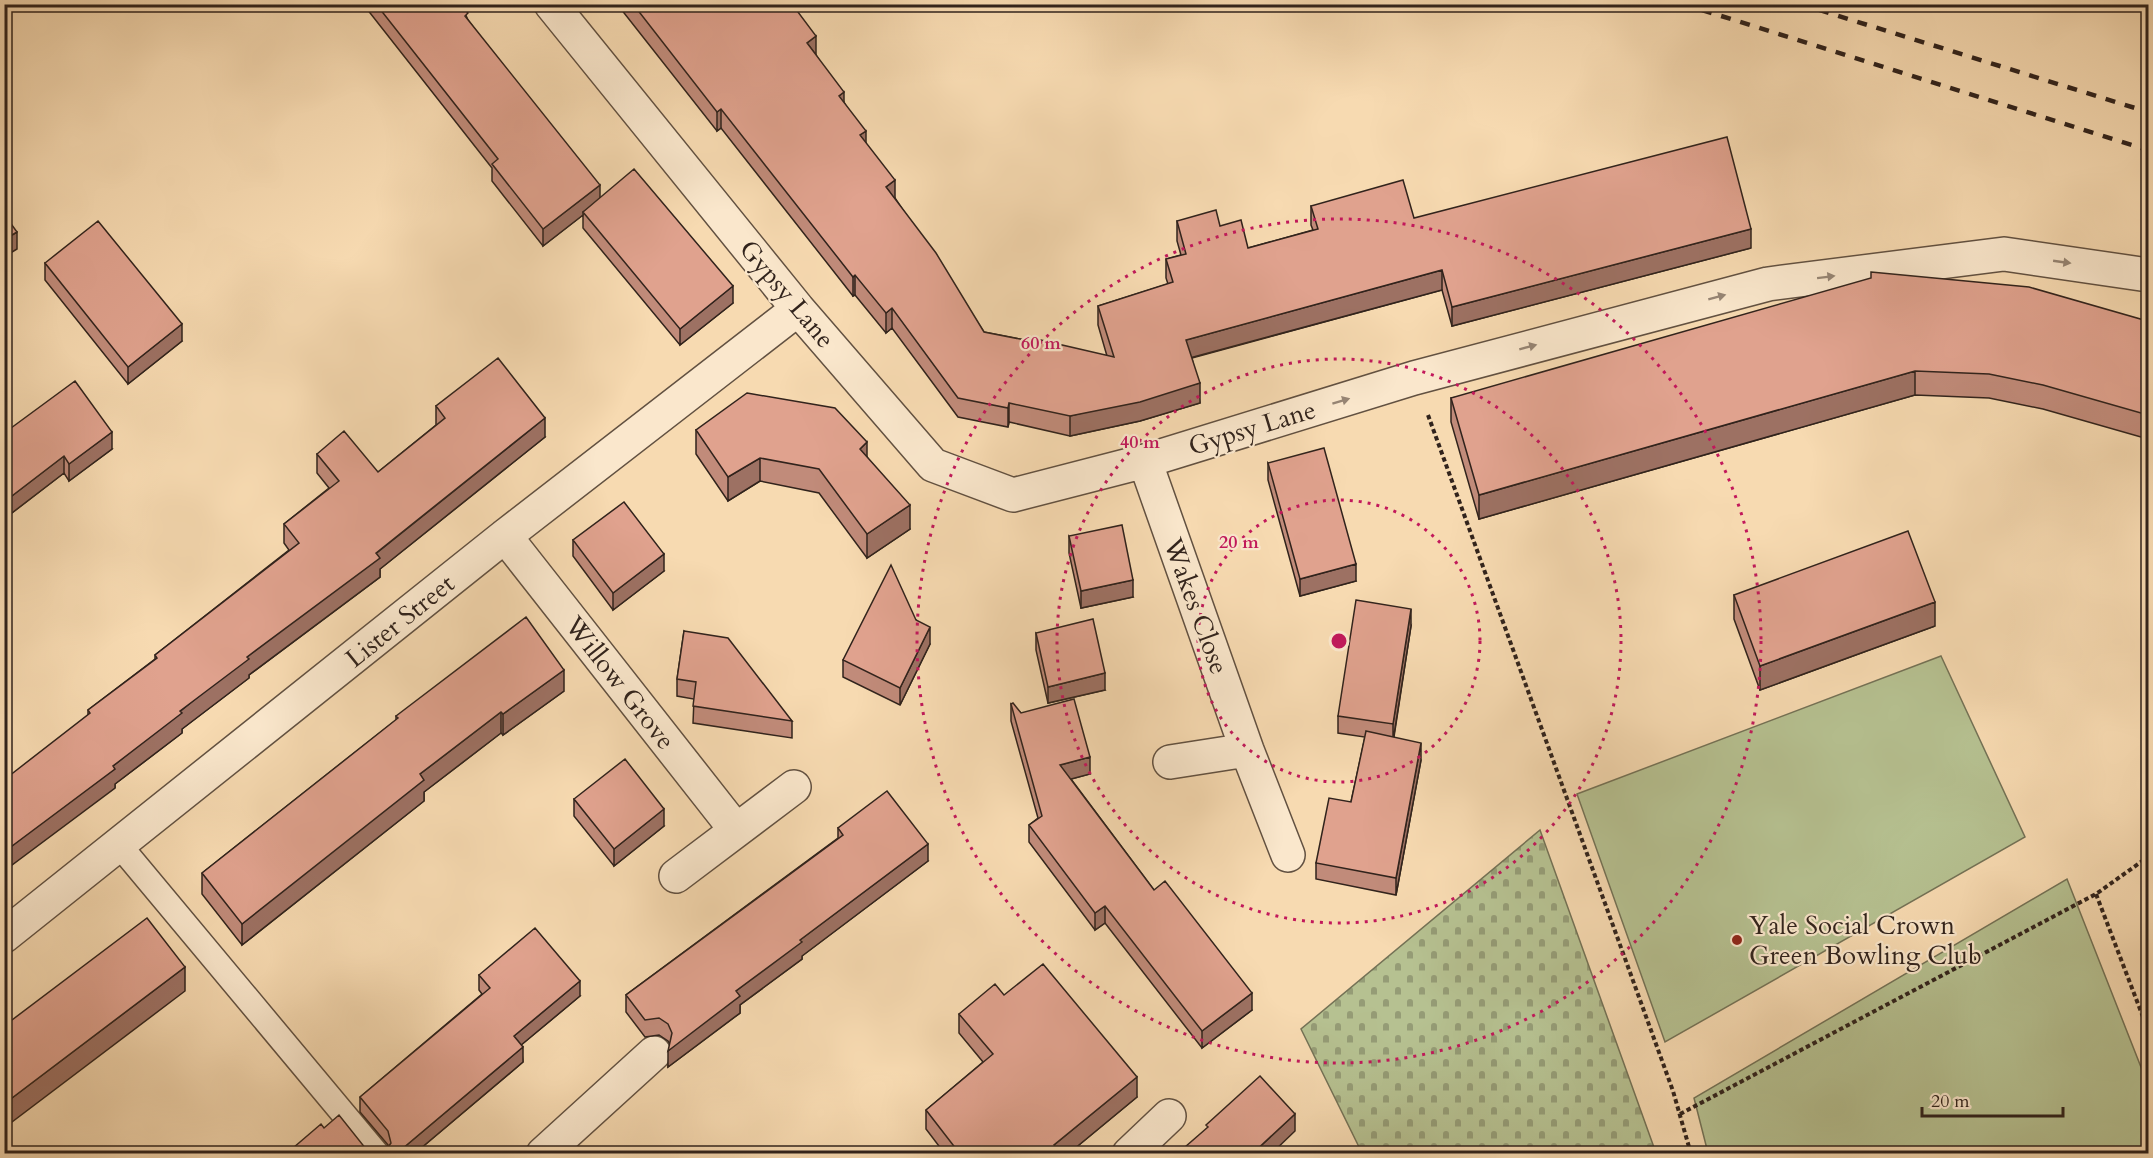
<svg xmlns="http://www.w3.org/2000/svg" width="2153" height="1158" viewBox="0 0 2153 1158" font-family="Cardo,serif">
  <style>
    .cemetery { fill: url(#cemetery-stones); stroke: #747256; stroke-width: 1.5 }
    .park { fill: #b6c191; stroke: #747256; stroke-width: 1.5 }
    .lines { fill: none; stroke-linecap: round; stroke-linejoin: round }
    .lane-casing { stroke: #625141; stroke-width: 27 }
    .street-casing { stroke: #625141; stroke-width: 36 }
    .path { stroke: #31231c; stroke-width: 4; stroke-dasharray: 4.5 3; stroke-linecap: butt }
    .lane { stroke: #fae7cc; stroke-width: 24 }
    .street { stroke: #fae7cc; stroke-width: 33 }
    .rail { stroke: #31231c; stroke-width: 4.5; stroke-dasharray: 10 10; stroke-linecap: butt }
    .wall { fill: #c18b7a; stroke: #31231c; stroke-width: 1.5 }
    .shaded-wall { fill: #9d7163; stroke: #31231c; stroke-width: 1.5 }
    .building { fill: #e0a28e; stroke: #31231c; stroke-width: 1.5 }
    .oneway { fill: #968574 }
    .ring { fill: none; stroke: #c2185b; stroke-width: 3; stroke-dasharray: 3 6 }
    .poi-dot { fill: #8f2418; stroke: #fae7cc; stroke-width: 2 }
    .labels { text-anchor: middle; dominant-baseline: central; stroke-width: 4.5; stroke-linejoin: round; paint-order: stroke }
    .street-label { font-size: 26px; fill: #31231c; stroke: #fae7cc }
    .poi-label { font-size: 26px; fill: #31231c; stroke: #fae7cc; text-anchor: start }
    .centre { fill: #c2185b; stroke: #fae7cc; stroke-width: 3 }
    .ring-label { font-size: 18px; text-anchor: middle; font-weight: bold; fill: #c2185b; stroke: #fae7cc; stroke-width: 4.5; stroke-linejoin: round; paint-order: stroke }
  </style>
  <defs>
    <pattern id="cemetery-stones" width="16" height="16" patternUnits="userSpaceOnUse" patternTransform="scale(1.5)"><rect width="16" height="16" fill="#b6c191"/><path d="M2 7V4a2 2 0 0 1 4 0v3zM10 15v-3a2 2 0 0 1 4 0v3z" fill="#959c76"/></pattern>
  </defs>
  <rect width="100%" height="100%" fill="#f7dab1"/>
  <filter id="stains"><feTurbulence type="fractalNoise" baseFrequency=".00333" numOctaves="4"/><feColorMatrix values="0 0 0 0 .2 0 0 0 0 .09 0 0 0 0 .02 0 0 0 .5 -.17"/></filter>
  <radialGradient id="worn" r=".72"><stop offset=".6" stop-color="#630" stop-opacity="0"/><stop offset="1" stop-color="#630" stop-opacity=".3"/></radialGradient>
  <path class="cemetery" d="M1540,830L1656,1153H1362L1301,1029Z"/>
  <path class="park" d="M1941,656L2025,837L1665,1042L1577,794Z
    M2067,879L2148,1085V1153H1708L1694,1098Z"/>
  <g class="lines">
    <defs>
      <path id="lane" d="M120,846L377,1154"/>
      <path id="street" d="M551,4L798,309L933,465L1013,495L1145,461L1414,378L1768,284L2004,254L2148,275
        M1145,461L1247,750L1288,855
        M505,536L736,830
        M1170,762L1247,750
        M676,876L794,787
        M4,936L505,536L798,309
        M543,1154L654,1053
        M1129,1154L1169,1116"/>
    </defs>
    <use href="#lane" class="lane-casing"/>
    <use href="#street" class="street-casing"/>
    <path class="path" d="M1428,415L1673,1091L1691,1154
      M2096,894L2148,1030
      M1680,1114L2096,894L2148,857"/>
    <use href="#lane" class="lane"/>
    <use href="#street" class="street"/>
    <path class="rail" d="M1683,4L2148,150
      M1800,4L2148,112"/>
  </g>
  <path class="wall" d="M363,4H461L468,20L600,198L733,303L680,345L583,228V215L543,246L492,181V168Z
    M617,4H792L816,55L844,102L895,198L984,332L1107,356L1098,325V306L1168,284L1166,278V259L1181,255L1177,241V221L1220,226L1248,248L1313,230L1311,225V206L1414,218L1751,248L1452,326L1442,290L1192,358L1200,403L1140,421L1070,436L1009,422L1008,427L958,417L892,328L886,333L855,295L853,296L721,128L717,131Z
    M45,263L182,341L128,384L45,280Z
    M2148,318V439L2043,409L1989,398L1915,395L1479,519L1451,422V398L2144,320Z
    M436,406L545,437L380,569V577L249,675V678L182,729V733L115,784V788L88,715V710L155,659V655L289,550L284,543V524L329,488L317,473V454L378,472L436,425Z
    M11,428L112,449L69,481L64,473L4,519Z
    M696,430L867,457L910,529L867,558L819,493L760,481L728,501L696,454Z
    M1268,463L1356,581L1300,596L1268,480Z
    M1069,536L1133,597L1081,608L1069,553Z
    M573,540L664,571L613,610L573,556Z
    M1734,595L1935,626L1760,690L1734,619Z
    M916,620L930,644L900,705L843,677V660Z
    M1411,626L1394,737L1421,760L1396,895L1316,879V863L1351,802L1365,737L1338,733V716Z
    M684,631L792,721V738L693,723L694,699L677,696V679Z
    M1036,633L1105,690L1048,703L1036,650Z
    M564,691L503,735L501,733L424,792V801L242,945L202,894V873L396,720V716Z
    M1011,704L1090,774L1071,779L1154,890L1252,1010L1202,1048L1105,923L1095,930L1029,842V825L1038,818L1011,721Z
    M574,799L664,826L614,866L574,816Z
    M838,828L928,861L802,956V959L740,1005V1013L668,1067L670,1044L668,1041L659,1035L645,1037L626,1012V995L838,838Z
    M479,975L580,996L521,1045L523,1062L414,1154H286L324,1128L373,1153L386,1150L388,1145L360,1112V1097L482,994L479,990Z
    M1004,995L1137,1097L1068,1154H945L926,1129V1110L983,1062L959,1033V1014Z"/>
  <path class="shaded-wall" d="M816,36V55L807,43Z
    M844,92V111L839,96Z
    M721,109V128L717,131V112Z
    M866,131V150L860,135Z
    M895,180V200L886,187Z
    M600,185V202L583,212V215L543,246V229Z
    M1751,229V248L1452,326V307Z
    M17,232V249L4,257V240Z
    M1442,270V290L1186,359V340Z
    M855,275V295L853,296V277Z
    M733,286V303L680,345V329Z
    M892,308V328L886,333V313Z
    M182,324V341L128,384V367Z
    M1915,371V395L1479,519V495Z
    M1200,383V403L1140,421L1070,436V416Z
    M1009,403V422L1008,427V408Z
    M545,418V437L380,569V577L249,675V678L182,729V733L115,784V788L4,871V852L113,766L247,657Z
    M112,432V449L69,481V464Z
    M867,442V466L860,449Z
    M64,456V473L4,519V502Z
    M760,458V481L728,501V477Z
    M910,505V529L867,558V534Z
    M664,554V571L613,610V593Z
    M1356,564V581L1300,596V579Z
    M1133,580V597L1081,608V591Z
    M1935,602V626L1760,690V666Z
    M1411,609V626L1393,741V724Z
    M930,627V644L900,705V688Z
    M564,670V691L503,735V714Z
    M1105,673V690L1048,703V687Z
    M501,712V733L424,792V801L242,945V924L420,774Z
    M1421,743V760L1396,895V878Z
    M1090,757V774L1060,782V765Z
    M664,809V826L614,866V849Z
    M928,844V861L802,956V959L740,1005V1013L668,1067V1051L736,991L800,940Z
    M1105,906V923L1095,930V913Z
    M185,967V991L4,1128V1104Z
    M580,981V996L514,1051V1036Z
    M1252,993V1010L1202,1048V1031Z
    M523,1047V1062L414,1154H396Z
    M1137,1077V1097L1068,1154H1049L1054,1145Z
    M1295,1114V1131L1271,1154H1252Z"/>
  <path class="building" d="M376,4H461L468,13L465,16L600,185L543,229L492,164L498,159Z
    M633,4H792L816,36L807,43L844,92L839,96L866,131L860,135L895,180L886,187L936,253L984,332L1035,342L1036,339L1114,357L1098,306L1173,282L1166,259L1186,254L1177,221L1216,210L1220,226L1241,220L1248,248L1318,229L1311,206L1403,180L1414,218L1727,137L1751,229L1452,307L1442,270L1186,340L1200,383L1140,402L1070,416L1009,403L1008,408L958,398L892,308L886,313L855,275L853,277L721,109L717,112Z
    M634,169L733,286L680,329L583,212Z
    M4,214L17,232L4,240Z
    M98,221L182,324L128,367L45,263Z
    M1871,272L2029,287L2144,320L2145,317L2148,318V415L2043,385L1989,374L1915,371L1479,495L1451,398L1871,278Z
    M498,358L545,418L376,553L380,558L247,657L249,659L180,711L182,713L113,766L115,769L4,852V770L9,776L90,713L88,710L157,658L155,655L299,543L284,524L339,481L317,454L344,431L378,472L445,418L436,406Z
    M75,381L112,432L69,464L64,456L4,502V427L8,424L11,428Z
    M747,393L835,408L867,442L860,449L910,505L867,534L819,469L760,458L728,477L696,430Z
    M1324,448L1356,564L1300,579L1268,463Z
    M624,502L664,554L613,593L573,540Z
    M1122,525L1133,580L1081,591L1069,536Z
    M1908,531L1935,602L1760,666L1734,595Z
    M891,565L916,620L930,627L900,688L843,660Z
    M1356,600L1411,609L1393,724L1338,716Z
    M526,617L564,670L503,714L501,712L420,774L424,780L242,924L202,873L398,718L396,716Z
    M1093,619L1105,673L1048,687L1036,633Z
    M684,631L728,638L792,721L693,706L696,682L677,679Z
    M1074,699L1090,757L1060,765L1154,890L1165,881L1252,993L1202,1031L1105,906L1095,913L1029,825L1042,816L1011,704L1013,703L1021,713Z
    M1366,731L1421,743L1396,878L1316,863L1329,798L1351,802Z
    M625,759L664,809L614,849L574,799Z
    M887,791L928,844L800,940L802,942L736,991L740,996L668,1051L672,1033L668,1024L659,1018L645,1020L626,995L843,835L838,828Z
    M147,918L185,967L4,1104V1026Z
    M535,928L580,981L514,1036L523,1047L396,1154H286L321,1124L324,1128L339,1115L366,1149L373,1153L386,1150L391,1143L388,1131L360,1097L490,988L479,975Z
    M1043,964L1137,1077L1054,1145L1056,1148L1049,1154H960L926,1110L993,1054L959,1014L995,984L1004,995Z
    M1260,1076L1295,1114L1252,1154H1177L1208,1127L1206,1125Z"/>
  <defs><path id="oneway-solid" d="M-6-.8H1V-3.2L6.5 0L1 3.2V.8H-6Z" transform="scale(1.5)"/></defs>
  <g class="oneway">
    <use href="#oneway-solid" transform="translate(2062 262) rotate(8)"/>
    <use href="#oneway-solid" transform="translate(1826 277) rotate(-7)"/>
    <use href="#oneway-solid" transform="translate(1717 297) rotate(-15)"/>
    <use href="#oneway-solid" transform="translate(1528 347) rotate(-15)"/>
    <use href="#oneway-solid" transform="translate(1341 401) rotate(-17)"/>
  </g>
  <g class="ring">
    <circle cx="1339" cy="641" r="141"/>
    <circle cx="1339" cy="641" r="282"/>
    <circle cx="1339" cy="641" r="422"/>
  </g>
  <circle class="poi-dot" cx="1737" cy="940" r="6"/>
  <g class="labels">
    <g class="street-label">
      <text transform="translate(787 294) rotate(50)">Gypsy Lane</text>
      <text transform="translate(1252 428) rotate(-17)">Gypsy Lane</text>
      <text transform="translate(1196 606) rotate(70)">Wakes Close</text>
      <text transform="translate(400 621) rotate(-39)">Lister Street</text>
      <text transform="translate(620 683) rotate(52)">Willow Grove</text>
    </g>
    <g class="poi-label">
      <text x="1749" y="925">Yale Social Crown<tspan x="1749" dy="30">Green Bowling Club</tspan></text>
    </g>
  </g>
  <circle cx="1339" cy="641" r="9" class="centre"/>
  <g class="ring-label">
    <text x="1041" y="349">60 m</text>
    <text x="1140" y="448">40 m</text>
    <text x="1239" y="548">20 m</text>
  </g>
  <rect width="2153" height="1158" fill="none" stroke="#f7dab1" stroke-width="24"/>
  <rect x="6" y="6" width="2141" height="1146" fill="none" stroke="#31231c" stroke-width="3"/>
  <rect x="12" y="12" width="2129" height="1134" fill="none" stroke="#31231c" stroke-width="1.5"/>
  <path d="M1922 1107v9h141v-9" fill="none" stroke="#31231c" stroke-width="3"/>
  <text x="1931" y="1107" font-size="18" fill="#31231c" stroke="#fae7cc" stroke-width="4.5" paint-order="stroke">20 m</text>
  <rect width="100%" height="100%" filter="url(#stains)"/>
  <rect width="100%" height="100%" fill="url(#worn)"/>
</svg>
